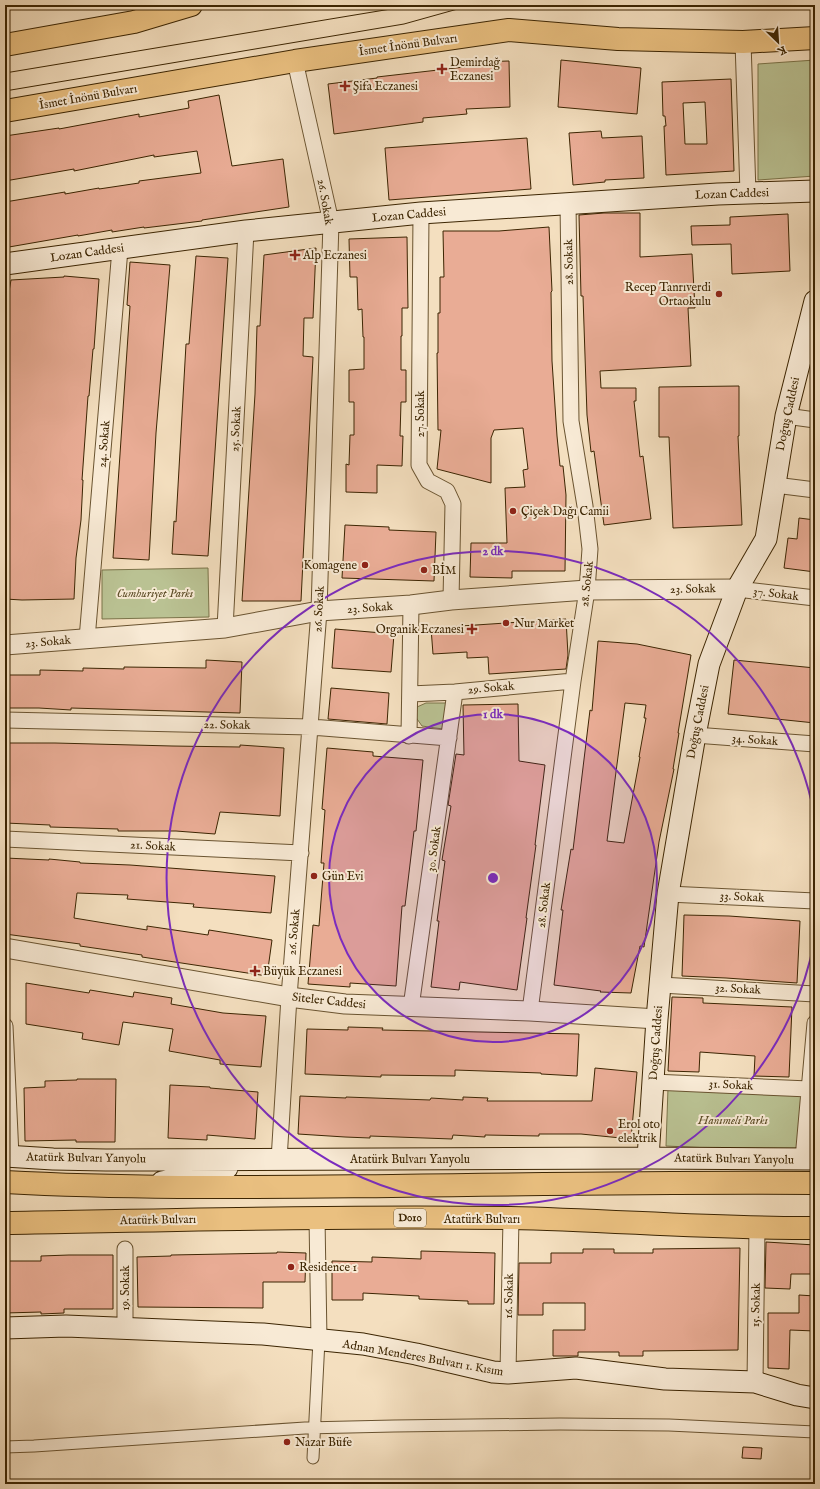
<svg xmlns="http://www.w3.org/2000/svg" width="820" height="1489" viewBox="0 0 820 1489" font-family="'IM FELL English',serif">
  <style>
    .green { fill: #bac293; stroke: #7b744a }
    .building { fill: #e9ac95; stroke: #3c2502; fill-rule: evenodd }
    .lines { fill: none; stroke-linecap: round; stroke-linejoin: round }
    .pedestrian-casing { stroke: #6a5431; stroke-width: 13 }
    .minor-casing { stroke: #6a5431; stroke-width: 17 }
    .tertiary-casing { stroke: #6a5431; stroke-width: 21 }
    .secondary-casing { stroke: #3c2502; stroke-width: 23 }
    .primary-casing { stroke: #3c2502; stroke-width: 24 }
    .trunk-casing { stroke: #3c2502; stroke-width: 24 }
    .pedestrian { stroke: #f8ead5; stroke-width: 11 }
    .minor { stroke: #f8ead5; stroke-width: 15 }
    .tertiary { stroke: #f8ead5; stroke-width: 19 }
    .secondary { stroke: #f8ead5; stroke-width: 21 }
    .primary { stroke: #eac080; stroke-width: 22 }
    .trunk { stroke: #eac080; stroke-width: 22 }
    .tram { stroke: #3c2502; stroke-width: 1 }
    .ring { fill: none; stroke: #7b2cbf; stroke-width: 2 }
    .poi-dot { fill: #8f2418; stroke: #f8ead5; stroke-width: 1.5 }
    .labels { text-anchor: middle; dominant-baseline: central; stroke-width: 4; stroke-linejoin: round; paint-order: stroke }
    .shield { fill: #f8ead5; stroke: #746041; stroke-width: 1 }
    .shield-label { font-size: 11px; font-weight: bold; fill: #3c2502 }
    .street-label { font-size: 12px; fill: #3c2502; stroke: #f8ead5 }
    .poi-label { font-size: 12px; fill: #3c2502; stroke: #f8ead5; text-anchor: start }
    .park-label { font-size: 12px; font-style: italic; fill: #5c4c26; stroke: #f8ead5 }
    .centre { fill: #7b2cbf; stroke: #f8ead5; stroke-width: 2 }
    .ring-label { font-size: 12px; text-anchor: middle; font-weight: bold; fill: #7b2cbf; stroke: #f8ead5; stroke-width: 4; stroke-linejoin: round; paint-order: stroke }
  </style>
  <rect width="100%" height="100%" fill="#f4dfbf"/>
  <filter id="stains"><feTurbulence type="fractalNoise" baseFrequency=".005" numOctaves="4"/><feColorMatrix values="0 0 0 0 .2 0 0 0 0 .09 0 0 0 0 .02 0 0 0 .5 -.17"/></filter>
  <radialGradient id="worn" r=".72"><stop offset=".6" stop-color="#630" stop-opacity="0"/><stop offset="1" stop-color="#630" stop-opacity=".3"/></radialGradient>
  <path class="green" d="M815,60V176L758,180V64Z
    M208,568L209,617L102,619V570Z
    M426,703H446L443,729L422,726L415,716L417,707Z
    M668,1088L801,1094L799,1152L666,1146Z"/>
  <path class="building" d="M561,60L641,68L637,114L558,107Z
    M509,61L510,107L466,109L467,114L423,118V122L334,134L328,84L377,78V77L473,66V62Z
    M731,79L734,171L666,175L664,126H666L665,116H663L662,82ZM705,102L707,144H685L683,103Z
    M219,95L232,166L283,159L289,207L202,220V221L144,228V227L112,232V230L78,236V235L9,247L5,226V202L65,192V194L99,188V189L139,183V181L201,173L197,151L154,157V155L74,171V169L5,181V136L59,128V129L139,114V117L189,108L188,101Z
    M601,131L602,138L642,136L644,178L605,180V182L573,185L569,133Z
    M527,138L531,189L389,200L385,148Z
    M604,213H640V257L692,254L695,308H688L691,366L600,371L601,388H636V401H634L640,457L643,456L651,519L604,525L594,451L591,452L587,415L583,296H581L579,215Z
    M788,214L790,271L732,274L731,244L692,245L691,226L730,225V217Z
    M549,227L552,291L551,292L552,361L557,436L560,466H563L566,495L565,571H512V578L470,577L471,543H507L505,488L525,487L523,470L528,469L523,428L494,430L491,438V483L437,469L441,430H438L437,353H438V313H440V277H444L443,231H499Z
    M407,237L408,308H402V336H401V370H406V402H401L400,436H403L402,466L377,465V493L346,492V464L349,465L350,435H354V402H349V370L364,369V337H363L362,309L358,310L357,277H350L349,239Z
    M316,248L313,318H304L303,356L313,357L301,601H242L255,394L257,326H260L264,255Z
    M196,256L228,258L208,556L172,554L174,521L176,522L186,344H189Z
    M130,262L170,265L156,433L149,560L113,558L130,306L127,305Z
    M64,276L99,279L94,349H93L89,396H88L82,480H83L81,520L76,558L74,599L22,600L5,599V338L7,319H5V315L11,280L64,277Z
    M739,386V436H738L742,525L673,528L669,437H659V387Z
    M799,518L815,520V572L784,568L788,538L797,539Z
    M345,525L389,527V530L436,532L434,581L342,578Z
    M566,619L568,655L566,669L489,674L488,657L467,658V652L433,654L431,628Z
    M335,629L394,634L391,672L332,668Z
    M598,641L637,644L691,655L678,733H679L673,769H674L659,842L644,947L640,946L631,993L600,992L601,991L554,985L563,910H561L571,849L573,850L590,710L592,711ZM625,703L646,705L644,718H646L639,757H640L624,843L607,841Z
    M206,660L242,662L240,713L71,708V710L39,708H5V675H40V670L83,671V668L124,669V667L206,668Z
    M734,660L815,668V723L728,714Z
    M331,688L389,693L387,724L328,719Z
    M518,704L519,761L545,765L535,845H536L526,918H527L517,990L460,982L459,990L431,987L439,921H437L445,861L442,860L451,806L448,805L456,754L464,755L463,705Z
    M5,743H55L172,746L240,747V745L284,748L280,816L220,812L215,834L176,831H118V829L50,827V825L5,823Z
    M327,748L373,752V756L423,760L416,831H414L405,906H402L396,986L350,983V987L308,984L313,925L319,926L324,863H321L325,810L322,809Z
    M5,858L49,860V859L80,862V863L130,865L275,876L271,913L193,907L194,904L127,899L128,895L77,893L74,918L147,930V926L208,935L209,930L272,940L267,976L142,957V955L80,946V944L5,934V915L8,888H5Z
    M684,915L729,916L800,921L797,983L726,978L682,976Z
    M26,983L89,993L90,990L133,997L134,992L172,998L171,1004L223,1013L266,1016L261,1067L220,1064V1060L169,1051L173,1029L123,1022L119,1045L82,1039L83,1033L26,1024Z
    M672,997L703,998V1003L792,1007L789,1077L754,1076L755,1056L700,1052L699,1072L668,1071Z
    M348,1027L383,1028L382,1030L579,1034L577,1076L541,1074V1073L455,1070V1076L381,1075V1077L305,1074L307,1029L348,1030Z
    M595,1068L637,1072L631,1139L581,1134H539V1136L485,1135V1137L453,1135L452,1139L370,1136V1138L345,1137L298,1134L300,1096L346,1098V1097L430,1100L431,1098L463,1100V1097L488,1098L487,1101H592Z
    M77,1079H116L115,1142H76V1140L25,1141L24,1088L45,1087V1081L77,1080Z
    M170,1085L210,1087V1088L258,1092L255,1139L207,1135V1140L168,1138Z
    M766,1242L815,1245V1274H791L790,1289L765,1288Z
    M740,1248L738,1350L643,1351V1356H619V1352H578V1356H553V1330H585V1303H543V1315H518L519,1263H551V1253H583V1249H614V1253H653V1249Z
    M421,1251L495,1253L494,1304H468V1301L419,1299V1296L363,1293V1300H332V1261L372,1262V1257L421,1259Z
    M277,1252L306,1253L305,1282H263V1308L138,1307L137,1257L171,1256V1255L277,1253Z
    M69,1255H113V1309H64V1313L41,1314V1312L5,1313V1261H41V1256Z
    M799,1295L815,1296V1331L790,1330L789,1369L768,1368V1313H799Z
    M743,1447L762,1448L761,1459L742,1458Z"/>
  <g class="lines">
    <defs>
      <path id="pedestrian" d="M5,1447L34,1446L305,1428L394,1426L560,1424L669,1425L815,1432
        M313,1458L319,1340"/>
      <path id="minor" d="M743,42L748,193
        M421,213L419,465L428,481L447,491L453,504L451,600
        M786,416L815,420
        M775,485L815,490
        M737,589L815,598
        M225,628L246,231
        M87,639L120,249
        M410,694L455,692L573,681
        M5,720L311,727L449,738
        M695,735L815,744
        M409,736L411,605
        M5,839L301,853
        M668,894L815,901
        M661,985L815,994
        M411,1007L455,692
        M530,1011L573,681L587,590L590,549L585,506L571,421L568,203
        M5,1026L11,1156
        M653,1082L809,1089
        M803,1159L815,1023
        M279,1160L289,997L319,611L331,222L295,61
        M317,1218L319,1340
        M125,1249V1327
        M508,1373L511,1218
        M755,1382L757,1228"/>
      <path id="tertiary" d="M5,645L225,628L319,611L411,605L451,600L587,590L737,589
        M5,948L289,997L345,1004L530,1011L657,1019"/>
      <path id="secondary" d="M5,264L246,231L421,213L718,194L815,191
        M5,1156L53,1159L106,1160L648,1158L815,1159
        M648,1158L657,1019L668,894L695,735L709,664L737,589L766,539L786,416L815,301
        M162,1182L227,1168
        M5,1328L66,1326L263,1334L363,1344L416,1354L493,1372L508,1373L576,1368L665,1379L755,1382L797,1395L815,1398"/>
      <path id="primary" d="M5,45L134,22L191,5
        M5,111L295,61L509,30L618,39L743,42L815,38"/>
      <path id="trunk" d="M5,1182C134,1189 263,1187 392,1186C533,1184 674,1182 815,1183
        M5,1223C173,1220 342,1216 510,1218C612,1220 713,1229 815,1228"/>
    </defs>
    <use href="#pedestrian" class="pedestrian-casing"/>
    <use href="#minor" class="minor-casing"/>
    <use href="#tertiary" class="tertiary-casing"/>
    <use href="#secondary" class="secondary-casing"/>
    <use href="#primary" class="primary-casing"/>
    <use href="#trunk" class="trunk-casing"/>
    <use href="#pedestrian" class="pedestrian"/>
    <use href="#minor" class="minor"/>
    <use href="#tertiary" class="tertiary"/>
    <use href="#secondary" class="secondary"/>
    <use href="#primary" class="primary"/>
    <use href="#trunk" class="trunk"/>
    <path class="tram" d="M5,73L415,5
      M5,91L404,24L472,5"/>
  </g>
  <circle cx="493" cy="878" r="164" fill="#7b2cbf" fill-opacity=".12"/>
  <g class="ring">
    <circle cx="493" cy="878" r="164"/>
    <path d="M815 938A327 327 0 1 1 815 818"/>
  </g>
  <g class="poi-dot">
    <path d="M440 63h4v4h4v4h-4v4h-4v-4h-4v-4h4z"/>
    <path d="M343 80h4v4h4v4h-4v4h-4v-4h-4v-4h4z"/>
    <path d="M293 249h4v4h4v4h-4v4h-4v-4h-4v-4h4z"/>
    <circle cx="719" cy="294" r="4"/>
    <circle cx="513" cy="511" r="4"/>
    <circle cx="365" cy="565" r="4"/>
    <circle cx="424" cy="570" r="4"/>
    <circle cx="506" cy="623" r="4"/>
    <path d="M470 623h4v4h4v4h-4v4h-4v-4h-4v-4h4z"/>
    <circle cx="314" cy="876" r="4"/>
    <path d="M253 965h4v4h4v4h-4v4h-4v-4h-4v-4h4z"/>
    <circle cx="610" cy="1131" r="4"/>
    <circle cx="291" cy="1267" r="4"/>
    <circle cx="287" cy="1442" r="4"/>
  </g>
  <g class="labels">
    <rect class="shield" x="394" y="1209" width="32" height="18" rx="3"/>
    <g class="shield-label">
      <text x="410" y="1218">D010</text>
    </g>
    <g class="street-label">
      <text transform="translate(408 45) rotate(-8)">İsmet İnönü Bulvarı</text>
      <text transform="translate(88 97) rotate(-10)">İsmet İnönü Bulvarı</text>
      <text transform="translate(732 194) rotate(-2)">Lozan Caddesi</text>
      <text transform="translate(325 202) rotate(80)">26. Sokak</text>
      <text transform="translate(409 215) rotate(-5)">Lozan Caddesi</text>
      <text transform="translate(87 253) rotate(-8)">Lozan Caddesi</text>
      <text transform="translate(569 262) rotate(-91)">28. Sokak</text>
      <text transform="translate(420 414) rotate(-90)">27. Sokak</text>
      <text transform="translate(788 414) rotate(-78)">Doğuş Caddesi</text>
      <text transform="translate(236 429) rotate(-87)">25. Sokak</text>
      <text transform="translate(104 444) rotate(-85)">24. Sokak</text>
      <text transform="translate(587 584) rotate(-84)">28. Sokak</text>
      <text transform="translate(693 589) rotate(-1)">23. Sokak</text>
      <text transform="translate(776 594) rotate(7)">37. Sokak</text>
      <text transform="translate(370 608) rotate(-4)">23. Sokak</text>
      <text transform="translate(319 609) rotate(-87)">26. Sokak</text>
      <text transform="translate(48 642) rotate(-5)">23. Sokak</text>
      <text transform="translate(491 688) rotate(-5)">29. Sokak</text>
      <text transform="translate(698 722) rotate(-79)">Doğuş Caddesi</text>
      <text transform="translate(227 725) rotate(1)">22. Sokak</text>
      <text transform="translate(755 740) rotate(4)">34. Sokak</text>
      <text transform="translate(153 846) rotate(3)">21. Sokak</text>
      <text transform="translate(434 849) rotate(-82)">30. Sokak</text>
      <text transform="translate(742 897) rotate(3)">33. Sokak</text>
      <text transform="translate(544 905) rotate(-83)">28. Sokak</text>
      <text transform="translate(294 932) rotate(-85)">26. Sokak</text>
      <text transform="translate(738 989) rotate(3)">32. Sokak</text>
      <text transform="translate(329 1001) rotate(6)">Siteler Caddesi</text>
      <text transform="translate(656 1043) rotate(-86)">Doğuş Caddesi</text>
      <text transform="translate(731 1085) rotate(3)">31. Sokak</text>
      <text transform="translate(86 1158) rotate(1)">Atatürk Bulvarı Yanyolu</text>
      <text x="410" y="1159">Atatürk Bulvarı Yanyolu</text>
      <text transform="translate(734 1159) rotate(1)">Atatürk Bulvarı Yanyolu</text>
      <text x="482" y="1219">Atatürk Bulvarı</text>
      <text transform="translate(158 1220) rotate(-1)">Atatürk Bulvarı</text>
      <text transform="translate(125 1288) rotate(-90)">19. Sokak</text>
      <text transform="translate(509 1296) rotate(-89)">16. Sokak</text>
      <text transform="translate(756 1305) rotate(-89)">15. Sokak</text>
      <text transform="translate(423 1358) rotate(10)">Adnan Menderes Bulvarı 1. Kısım</text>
    </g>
    <g class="poi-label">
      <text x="450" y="62">Demirdağ<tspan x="450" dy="14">Eczanesi</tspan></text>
      <text x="353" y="86">Şifa Eczanesi</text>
      <text x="303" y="255">Alp Eczanesi</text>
      <text x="711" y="287" text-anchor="end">Recep Tanrıverdi<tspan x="711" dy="14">Ortaokulu</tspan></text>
      <text x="521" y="511">Çiçek Dağı Camii</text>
      <text x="357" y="565" text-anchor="end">Komagene</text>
      <text x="432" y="570">BİM</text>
      <text x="514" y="623">Nur Market</text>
      <text x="464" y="629" text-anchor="end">Organik Eczanesi</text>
      <text x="322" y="876">Gün Evi</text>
      <text x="263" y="971">Büyük Eczanesi</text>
      <text x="618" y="1124">Erol oto<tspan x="618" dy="14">elektrik</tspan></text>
      <text x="299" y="1267">Residence 1</text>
      <text x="295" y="1442">Nazar Büfe</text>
    </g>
    <g class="park-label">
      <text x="155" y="593">Cumhuriyet Parkı</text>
      <text x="733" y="1120">Hanımeli Parkı</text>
    </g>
  </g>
  <circle cx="493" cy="878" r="6" class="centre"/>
  <g class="ring-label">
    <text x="493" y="555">2 dk</text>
    <text x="493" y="718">1 dk</text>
  </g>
  <rect width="820" height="1489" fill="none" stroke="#f4dfbf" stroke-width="20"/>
  <rect x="6" y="6" width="808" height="1477" fill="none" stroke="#3c2502" stroke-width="2"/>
  <rect x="10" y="10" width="800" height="1469" fill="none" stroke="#3c2502"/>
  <g transform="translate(778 42) rotate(155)" stroke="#f8ead5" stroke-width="3" paint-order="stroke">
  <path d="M0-3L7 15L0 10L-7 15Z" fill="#3c2502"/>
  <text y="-6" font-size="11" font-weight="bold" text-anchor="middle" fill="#3c2502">K</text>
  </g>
  <rect width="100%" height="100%" filter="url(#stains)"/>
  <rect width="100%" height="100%" fill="url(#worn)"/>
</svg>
